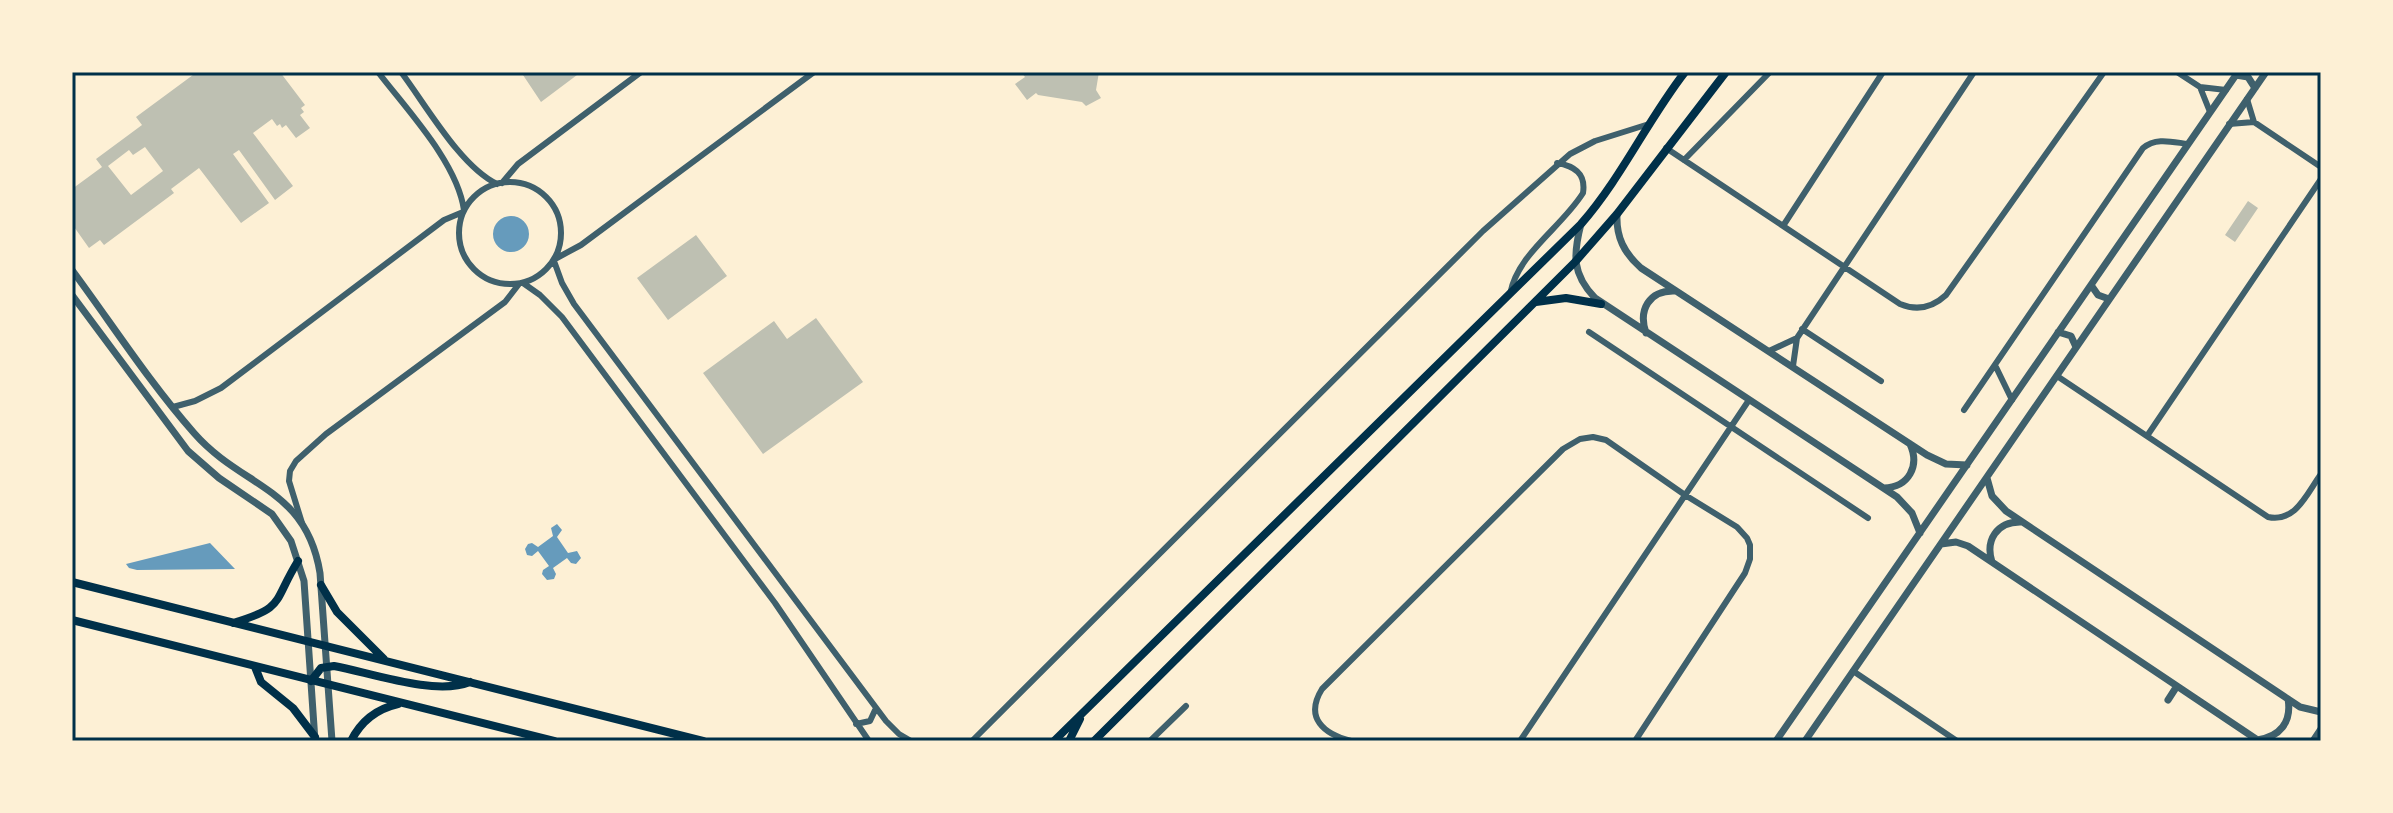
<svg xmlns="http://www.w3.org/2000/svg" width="2393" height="813" viewBox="0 0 2393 813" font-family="Barlow,sans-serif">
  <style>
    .water { fill: #669bbc }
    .building { fill: #bec0b2; fill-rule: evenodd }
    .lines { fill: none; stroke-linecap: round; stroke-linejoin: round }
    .minor { stroke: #3f606c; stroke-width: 6 }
    .tertiary { stroke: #3f606c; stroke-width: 7 }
    .secondary { stroke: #003049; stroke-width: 8 }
    .neatline { fill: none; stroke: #003049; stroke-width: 3 }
  </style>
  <rect width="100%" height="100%" fill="#fdf0d5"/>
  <path class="water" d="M493 234a18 18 0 1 1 36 0a18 18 0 1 1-36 0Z
    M557,524L562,530L557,537L568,553L577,551L581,558L576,564L571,563L567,558L553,568L556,574L554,579L547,580L542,574L543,570L549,566L538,551L532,556L527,555L525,549L528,544L532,543L538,547L553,536L551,528Z
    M210,543L235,569L137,570L129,568L126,564Z"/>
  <path class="building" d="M197,72H280L305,105L301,108L304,112L300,115L310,128L296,138L286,125L282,128L280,124L277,126L272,119L253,133L293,186L275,200L239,150L233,154L269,203L241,223L199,168L171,189L174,193L104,245L100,240L89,248L72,224V189L102,167L96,159L142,125L136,117ZM145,147L163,171L131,195L108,166L129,150L133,155Z
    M521,72H581L541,102Z
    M1021,72H1099L1096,90L1101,98L1086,106L1082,102L1038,95L1036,93L1027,100L1015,84L1025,77Z
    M2248,201L2258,208L2235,242L2225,235Z
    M696,235L727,276L668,320L637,278Z
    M816,318L863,382L763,454L703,373L774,321L787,339Z"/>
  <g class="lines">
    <path class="minor" d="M378,72C407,110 457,162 464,210
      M401,72C426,105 460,166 497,184
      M2177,72L2200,87L2226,90
      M2200,87L2210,112
      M2247,99L2254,122
      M2229,124L2254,122L2321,167
      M1666,148L1900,304C1917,311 1932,308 1946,295L2104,72
      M1684,160L1770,72
      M459 233a51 51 0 1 1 102 0a51 51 0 1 1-102 0Z
      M502,183L518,164L641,72
      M1783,226L1883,72
      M555,259L581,245L814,72
      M554,261L562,283L574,304L886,721L899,734L911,741
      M523,283L540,295L562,317L775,603L869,741
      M1510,294C1518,253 1561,228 1583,193C1586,174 1575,166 1557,163
      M1802,329L1881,381
      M1589,332L1868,518
      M1769,351L1797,338
      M1995,365L2012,400
      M1793,366L1797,338L1974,72
      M2057,376L2268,517C2296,523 2307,493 2321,474
      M173,407L195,401L221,388L444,220L463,212
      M1964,410L2143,148C2156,137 2172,142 2188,144
      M2147,436L2321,179
      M302,523L289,481L290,471L296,461L326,434L505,302L519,284
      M1853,671L1957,741
      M856,724L870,721L876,708
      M972,741L1483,231L1570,154L1595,141L1649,124
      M1150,741L1186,706
      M1351,741C1324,734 1304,718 1322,689L1563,449L1580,439L1593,437L1606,440L1685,495L1737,527L1747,538L1750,545V559L1745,573L1635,741
      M1520,741L1749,400"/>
    <path class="tertiary" d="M2236,75L2248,77L2255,88
      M1617,214C1616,237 1624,253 1641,268L1927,455L1946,464L1967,465
      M1581,224C1573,255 1572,274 1595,298L1897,497L1912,513L1920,533
      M72,270C112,324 149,382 194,433C242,488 306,487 320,573L332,741
      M2091,285L2098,295L2109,299
      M72,295L188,451L219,478L272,514L291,541L304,581L315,741
      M2058,332L2071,336L2076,347
      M1646,333C1638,310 1649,290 1675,291
      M1987,478L1992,496L2006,511L2300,707L2321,712
      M1884,488C1909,487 1920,466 1910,444
      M1941,544L1956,542L1968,546L2259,741
      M1992,562C1985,540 1997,522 2020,522
      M2168,700L2177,686
      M2257,740C2280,737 2292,722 2288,699
      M1776,741L2238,72
      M1805,741L2266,72
      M2313,741L2321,729"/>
    <path class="secondary" d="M1536,302L1566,298L1601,304
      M72,582L703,741
      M321,585L337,612L384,659
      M72,620L554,741
      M233,623C286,607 272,603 298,561
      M255,667L261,682L293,708L315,737
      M311,681L321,668L334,666C371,673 435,696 470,682
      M351,741C361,721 376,709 398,704
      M1054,741L1581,224C1622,177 1647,121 1685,72
      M1069,741L1080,719
      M1094,741L1575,262L1617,214L1726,72"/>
  </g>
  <rect width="2393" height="813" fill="none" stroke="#fdf0d5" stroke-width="148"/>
  <rect x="74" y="74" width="2245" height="665" class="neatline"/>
</svg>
